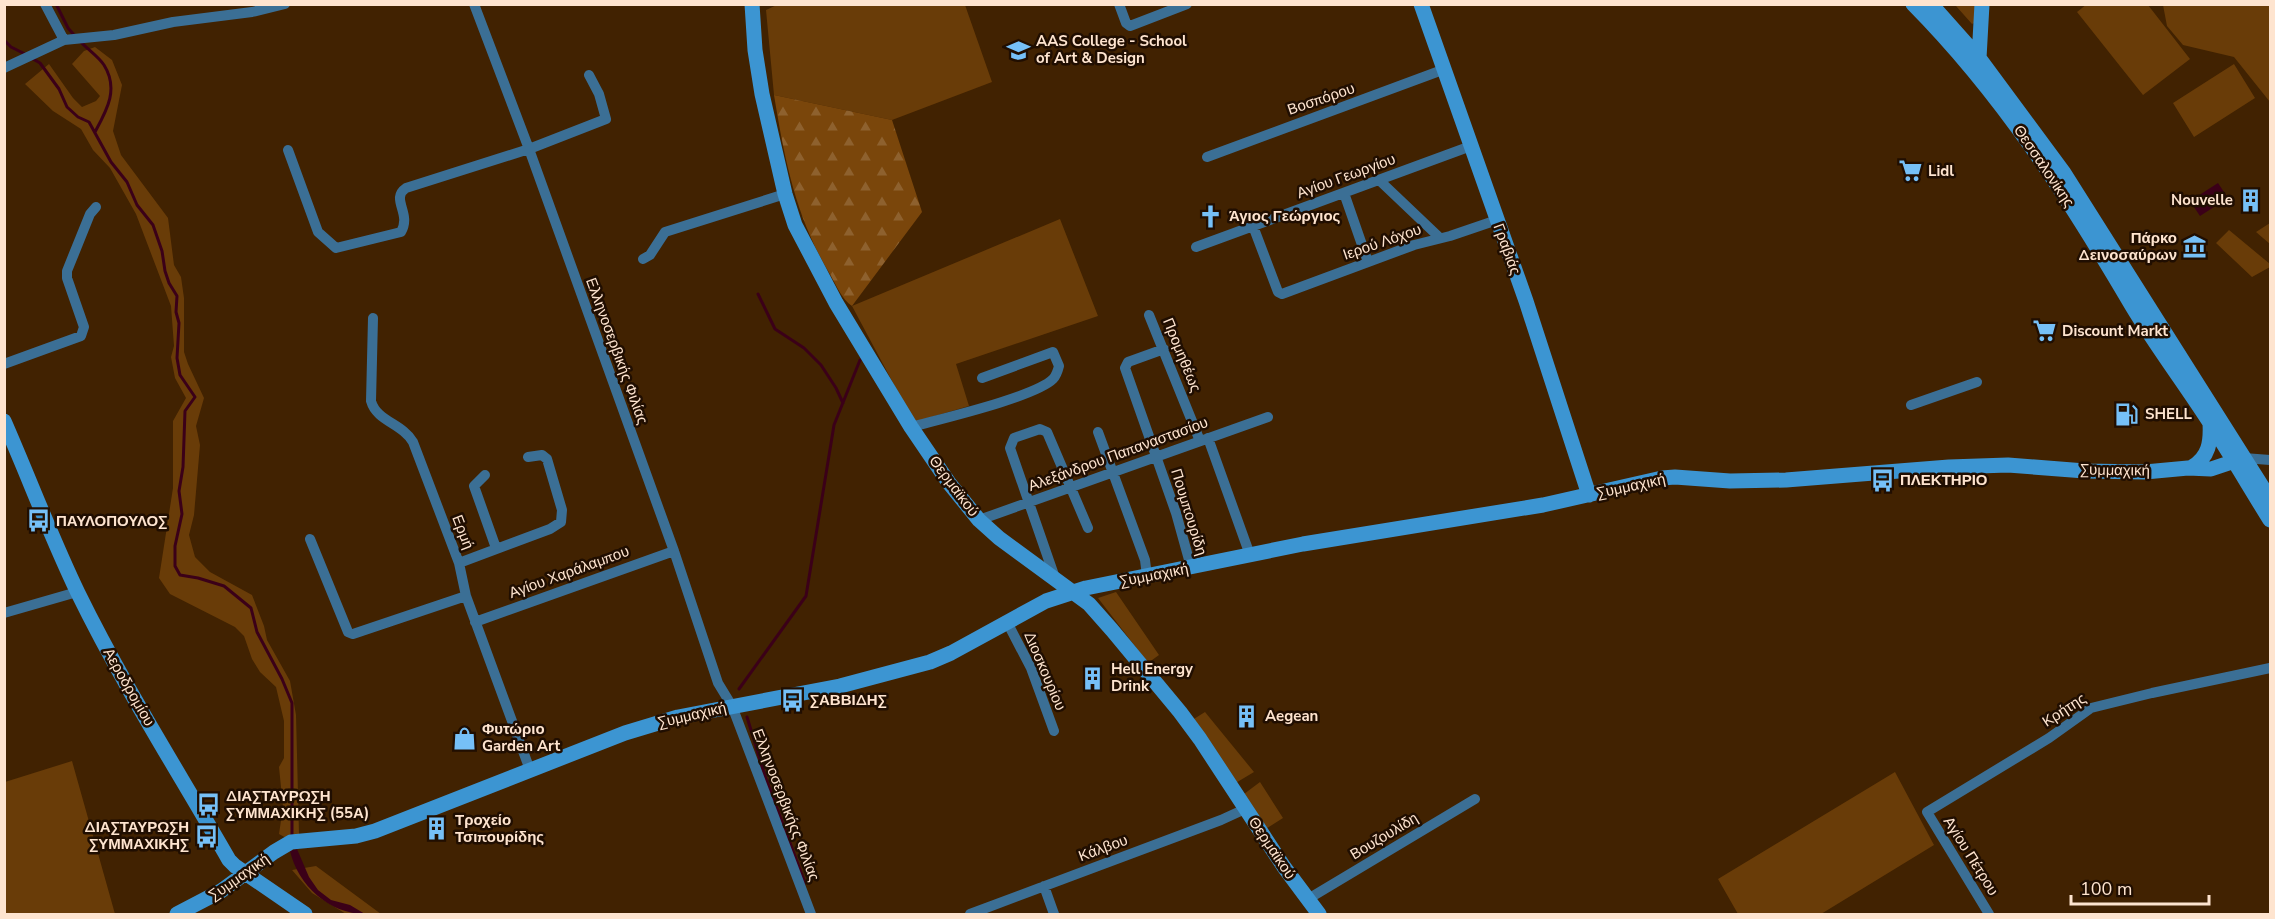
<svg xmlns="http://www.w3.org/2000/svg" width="2275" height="919" viewBox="0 0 2275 919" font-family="'Nunito Sans',sans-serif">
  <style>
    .green { fill: #693c08 }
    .forest { fill: url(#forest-firs) }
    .water { fill: #3b0018 }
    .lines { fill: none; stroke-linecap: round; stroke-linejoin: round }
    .stream { stroke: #3b0018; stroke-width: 3 }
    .street { stroke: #3b6f95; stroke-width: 10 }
    .secondary { stroke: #3c95d2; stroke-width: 15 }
    .labels { text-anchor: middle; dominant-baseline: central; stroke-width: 5; stroke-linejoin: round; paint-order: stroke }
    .poi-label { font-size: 15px; font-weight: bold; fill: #fee4cf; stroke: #200e01; text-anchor: start }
    .street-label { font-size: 15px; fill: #fee4cf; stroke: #200e01 }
  </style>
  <defs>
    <pattern id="forest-firs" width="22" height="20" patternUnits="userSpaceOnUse" patternTransform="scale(1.5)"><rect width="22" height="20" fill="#7a460b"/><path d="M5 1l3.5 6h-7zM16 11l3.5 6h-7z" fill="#8e612e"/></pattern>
  </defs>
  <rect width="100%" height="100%" fill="#412201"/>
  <path class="green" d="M779,4L965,5L992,82L892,120L774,95L766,10Z
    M2087,4L2148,5L2190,59L2143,95L2077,12Z
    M1977,5L1976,22L1972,24L1956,6Z
    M2163,5H2270V102L2234,57L2183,45L2167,26Z
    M95,47L112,60L122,85L113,131L121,155L168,218L174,265L181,277L184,298V352L188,364L204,398L196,426L200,445L194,515L189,535L195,557L210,572L252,595L264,626L267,640L290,681L296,715L299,834L288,839L279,834L283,807L279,767L284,758V721L276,687L260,672L252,659L244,636L235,627L170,594L159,578L173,488V421L186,398L175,378L171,357L174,346L171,306L136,214L110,168L93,150L81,129L53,111L25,84L49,64L73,98L82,107L96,101L100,96L72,64L84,51Z
    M2234,64L2255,98L2194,137L2173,103Z
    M1060,219L1098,316L956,364L969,406L914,422L852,306Z
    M2270,223V244L2256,232Z
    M2229,230L2270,264V267L2252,277L2216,243Z
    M1116,592L1159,655L1148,663L1098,598Z
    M1205,712L1254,772L1234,784L1189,722Z
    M72,761L115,914H5V782Z
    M1895,772L1934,845L1821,914H1738L1718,879Z
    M1260,782L1283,818L1264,830L1240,797Z
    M316,866L381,914H346L312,893L292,870Z"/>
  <path class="forest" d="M774,95L892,120L922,212L852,306C842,299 837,287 831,276C796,218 785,162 774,95Z"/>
  <path class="water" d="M2218,183L2228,198L2200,216L2190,201Z
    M297,849L309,877L318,890L331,900L350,905L365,914C329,914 298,885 290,851Z"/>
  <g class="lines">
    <path class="stream" d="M56,4L68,28L75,36
      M4,40L11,47L25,54
      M80,41C87,49 98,56 104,65C119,89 107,110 95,132
      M33,59L40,63L59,89L67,107L78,117L89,122L111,162L127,182L137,205L153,225L162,251L165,271L169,283L177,296L176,312L179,323L177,358L180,375L195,397L185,411L183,467L179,491L182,514L175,546V566L180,575L198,578L224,586L251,608L257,632L282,679L292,703V838
      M758,294L775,329L804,348L821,365L836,388L843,403
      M739,689L806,596L834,425L860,360
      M747,717L765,776L805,883"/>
    <path class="street" d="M45,4L64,40
      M474,4L529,149L674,551L718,683L732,706L811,914
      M1119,4L1126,23L1130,26L1187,4
      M4,68L64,40L114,35L173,22L252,12L285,4
      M288,150L318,232L336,248L401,232C412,213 390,199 406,188L529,149L606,119L599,94L589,75
      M1207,157L1445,69
      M1379,180L1440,238
      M1344,193L1368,262
      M1253,226L1278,292L1282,294L1414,245L1450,236L1497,220
      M1196,247L1471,146
      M643,259L650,255L665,232L785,194
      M1149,315L1200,441
      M373,318L371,401C377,422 402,423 413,442L459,563L466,596L530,770
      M1164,349L1128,362L1125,368L1176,513L1191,567
      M4,364L81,336L84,327L67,278V271L90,214L96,207
      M1911,405L1977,382
      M911,427C940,419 1035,397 1053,379C1056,376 1058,370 1059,366L1053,352L982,378
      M1098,432L1145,560L1147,576
      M1208,438L1250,555
      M2244,458L2270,460
      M485,475L474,486L496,548
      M979,520L1268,417
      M310,539L348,632L353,634L466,596
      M459,563L550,529L561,522L562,510L547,459L542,455L528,457
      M1055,578L1010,448L1014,438L1040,429L1047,432L1088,528
      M4,613L77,592
      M475,622L674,551
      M1007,622L1031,668L1054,731
      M1044,886L1054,914
      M1308,899L1475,799
      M970,914L1221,820L1245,809
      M1989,914L1927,812L2049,738L2091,708L2152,693L2270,668"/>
    <path class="secondary" d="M752,4L755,50L762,94L785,194L795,225L836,303L911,427L949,483L979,520L999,538L1089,604L1112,630L1180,712L1200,739L1284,867L1319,914
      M1421,4L1526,301L1589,495
      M1913,4C2003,95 2068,197 2132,306C2156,346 2185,384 2210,423C2231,455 2250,488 2270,520
      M1931,4L1979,58L2064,173L2270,499
      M1979,58L1982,4
      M4,421C29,478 51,537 78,593C123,685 178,771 229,860L235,866L305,914
      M2192,467C2209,457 2211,442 2210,423
      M177,914L221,891L274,852L291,842L356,836L375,831L625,733L678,717L840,686L930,662L951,653L1046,601L1086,588L1303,544L1543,505L1662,478L1675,477L1730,481L1786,480L1949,467L2008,465L2085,471L2145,472L2188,468L2211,469L2244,458"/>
  </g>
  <defs>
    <symbol id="university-bare" viewBox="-9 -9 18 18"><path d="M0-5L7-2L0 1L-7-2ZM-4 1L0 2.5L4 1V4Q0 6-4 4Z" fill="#76c0f7" stroke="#200e01" stroke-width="2.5" paint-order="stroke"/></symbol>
    <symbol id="supermarket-bare" viewBox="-9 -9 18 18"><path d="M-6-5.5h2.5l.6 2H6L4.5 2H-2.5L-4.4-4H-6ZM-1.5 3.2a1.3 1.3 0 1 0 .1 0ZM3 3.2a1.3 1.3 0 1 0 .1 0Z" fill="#76c0f7" stroke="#200e01" stroke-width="2.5" paint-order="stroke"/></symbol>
    <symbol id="building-bare" viewBox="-9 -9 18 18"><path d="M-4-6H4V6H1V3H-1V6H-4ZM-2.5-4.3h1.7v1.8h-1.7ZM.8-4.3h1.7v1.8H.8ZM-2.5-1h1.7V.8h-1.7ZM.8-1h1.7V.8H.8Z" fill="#76c0f7" stroke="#200e01" stroke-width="2.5" paint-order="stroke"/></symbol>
    <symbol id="church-bare" viewBox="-9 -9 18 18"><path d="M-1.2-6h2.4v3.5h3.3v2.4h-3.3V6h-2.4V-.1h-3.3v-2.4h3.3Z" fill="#76c0f7" stroke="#200e01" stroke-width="2.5" paint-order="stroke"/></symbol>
    <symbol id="museum-bare" viewBox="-9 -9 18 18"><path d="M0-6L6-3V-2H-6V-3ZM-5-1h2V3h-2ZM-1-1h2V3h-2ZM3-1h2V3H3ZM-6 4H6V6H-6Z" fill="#76c0f7" stroke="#200e01" stroke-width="2.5" paint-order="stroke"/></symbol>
    <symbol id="fuel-bare" viewBox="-9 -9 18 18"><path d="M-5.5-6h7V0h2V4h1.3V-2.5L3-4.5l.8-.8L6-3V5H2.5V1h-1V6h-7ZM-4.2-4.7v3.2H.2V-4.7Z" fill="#76c0f7" stroke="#200e01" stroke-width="2.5" paint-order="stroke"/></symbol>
    <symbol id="bus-bare" viewBox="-9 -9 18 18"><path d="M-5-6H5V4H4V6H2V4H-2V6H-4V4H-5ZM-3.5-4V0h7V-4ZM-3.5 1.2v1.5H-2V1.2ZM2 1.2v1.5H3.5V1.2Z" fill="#76c0f7" stroke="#200e01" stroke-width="2.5" paint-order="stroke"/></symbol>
    <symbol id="shop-bare" viewBox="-9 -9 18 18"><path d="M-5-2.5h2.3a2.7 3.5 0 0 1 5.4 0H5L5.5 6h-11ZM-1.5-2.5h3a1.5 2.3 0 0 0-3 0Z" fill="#76c0f7" stroke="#200e01" stroke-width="2.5" paint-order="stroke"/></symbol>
  </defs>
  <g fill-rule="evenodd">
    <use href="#university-bare" x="1002" y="34" width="33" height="33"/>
    <use href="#supermarket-bare" x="1894" y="154" width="33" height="33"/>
    <use href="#building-bare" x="2234" y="184" width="33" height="33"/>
    <use href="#church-bare" x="1194" y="200" width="33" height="33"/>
    <use href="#museum-bare" x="2178" y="230" width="33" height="33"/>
    <use href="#supermarket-bare" x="2028" y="314" width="33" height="33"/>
    <use href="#fuel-bare" x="2110" y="398" width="33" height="33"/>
    <use href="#bus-bare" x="1866" y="464" width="33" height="33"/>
    <use href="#bus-bare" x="22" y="504" width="33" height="33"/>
    <use href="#building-bare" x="1076" y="662" width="33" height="33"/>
    <use href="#bus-bare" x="776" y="684" width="33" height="33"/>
    <use href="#building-bare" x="1230" y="700" width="33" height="33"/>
    <use href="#shop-bare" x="448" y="722" width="33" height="33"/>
    <use href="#bus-bare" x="192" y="788" width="33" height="33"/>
    <use href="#building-bare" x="420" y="812" width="33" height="33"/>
    <use href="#bus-bare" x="190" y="820" width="33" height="33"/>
  </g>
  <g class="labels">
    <g class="poi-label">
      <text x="1036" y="41">AAS College - School<tspan x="1036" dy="17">of Art &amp; Design</tspan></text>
      <text x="1928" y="171">Lidl</text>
      <text x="2233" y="200" text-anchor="end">Nouvelle</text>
      <text x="1229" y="216">Άγιος Γεώργιος</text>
      <text x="2177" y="238" text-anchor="end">Πάρκο<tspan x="2177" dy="17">Δεινοσαύρων</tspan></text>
      <text x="2062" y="331">Discount Markt</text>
      <text x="2145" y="414">SHELL</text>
      <text x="1900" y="480">ΠΛΕΚΤΗΡΙΟ</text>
      <text x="56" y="521">ΠΑΥΛΟΠΟΥΛΟΣ</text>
      <text x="1111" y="669">Hell Energy<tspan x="1111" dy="17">Drink</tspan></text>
      <text x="810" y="700">ΣΑΒΒΙΔΗΣ</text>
      <text x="1265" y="716">Aegean</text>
      <text x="482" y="729">Φυτώριο<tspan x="482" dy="17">Garden Art</tspan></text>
      <text x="226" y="796">ΔΙΑΣΤΑΥΡΩΣΗ<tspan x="226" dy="17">ΣΥΜΜΑΧΙΚΗΣ (55Α)</tspan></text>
      <text x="455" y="820">Τροχείο<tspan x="455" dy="17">Τσιπουρίδης</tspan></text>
      <text x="189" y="827" text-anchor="end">ΔΙΑΣΤΑΥΡΩΣΗ<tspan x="189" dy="17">ΣΥΜΜΑΧΙΚΗΣ</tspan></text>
    </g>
    <g class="street-label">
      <text transform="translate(1321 99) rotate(-19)">Βοσπόρου</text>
      <text transform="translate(2044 166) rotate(56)">Θεσσαλονίκης</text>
      <text transform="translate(1346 176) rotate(-20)">Αγίου Γεωργίου</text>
      <text transform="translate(1382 242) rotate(-19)">Ιερού Λόχου</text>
      <text transform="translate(1507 249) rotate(70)">Γραβιάς</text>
      <text transform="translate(617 351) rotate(70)">Ελληνοσερβικής Φιλίας</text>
      <text transform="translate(1182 355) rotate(68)">Προμηθέως</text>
      <text transform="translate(1118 454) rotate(-20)">Αλεξάνδρου Παπαναστασίου</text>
      <text transform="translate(2115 470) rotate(1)">Συμμαχική</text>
      <text transform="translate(954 486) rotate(53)">Θερμαϊκού</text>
      <text transform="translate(1631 486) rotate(-12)">Συμμαχική</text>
      <text transform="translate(1189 512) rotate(73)">Πουμπουρίδη</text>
      <text transform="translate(463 532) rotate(69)">Ερμή</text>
      <text transform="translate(569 572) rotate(-20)">Αγίου Χαράλαμπου</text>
      <text transform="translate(1154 575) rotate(-11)">Συμμαχική</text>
      <text transform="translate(1045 671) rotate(67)">Διοσκουρίου</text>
      <text transform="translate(129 687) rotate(60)">Αεροδρομίου</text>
      <text transform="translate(2064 710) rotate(-33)">Κρήτης</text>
      <text transform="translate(692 715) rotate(-13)">Συμμαχική</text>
      <text transform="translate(786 805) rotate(69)">Ελληνοσερβικήςς Φιλίας</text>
      <text transform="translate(1384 836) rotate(-31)">Βουζουλίδη</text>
      <text transform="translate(1103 848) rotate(-20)">Κάλβου</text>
      <text transform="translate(1272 848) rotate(56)">Θερμαϊκού</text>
      <text transform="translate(1971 856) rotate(58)">Αγίου Πέτρου</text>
      <text transform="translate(239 877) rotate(-35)">Συμμαχική</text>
    </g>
  </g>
  <rect width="2275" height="919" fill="none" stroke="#fee4cf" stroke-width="12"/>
  <path d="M2071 895v9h138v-9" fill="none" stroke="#fee4cf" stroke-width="3"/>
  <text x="2080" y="895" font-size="18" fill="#fee4cf" stroke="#200e01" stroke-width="4.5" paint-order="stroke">100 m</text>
</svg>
